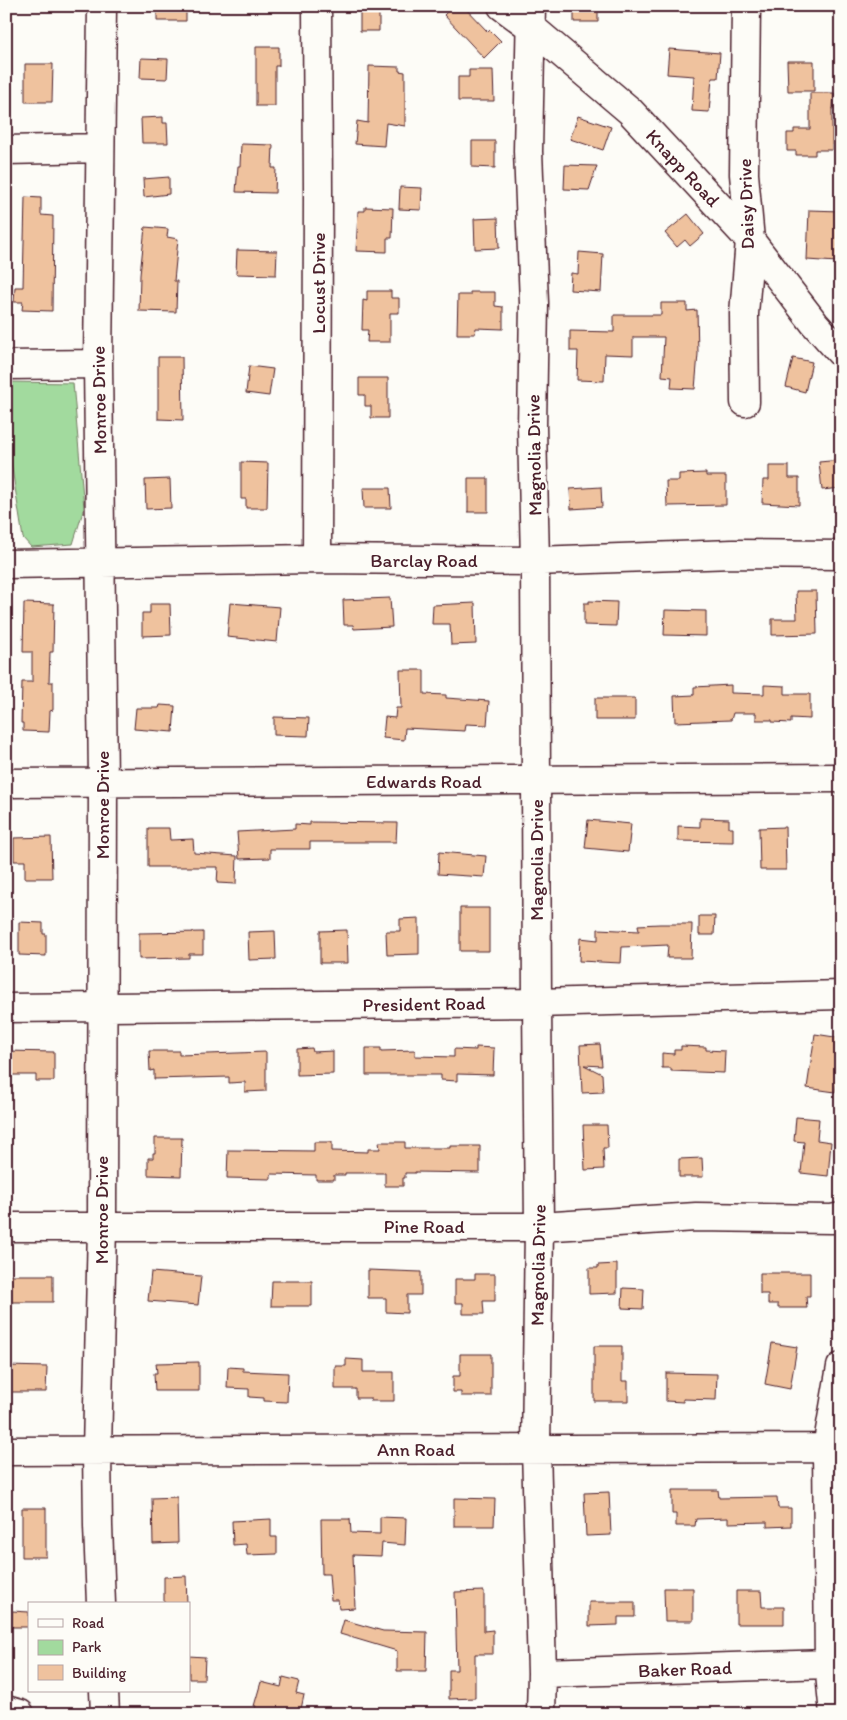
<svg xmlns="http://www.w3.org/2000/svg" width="847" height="1720" viewBox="0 0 847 1720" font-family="Itim,sans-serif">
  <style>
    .green { fill: #a2da9e; stroke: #767c64 }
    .building { fill: #efc29e; stroke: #4a1f2b }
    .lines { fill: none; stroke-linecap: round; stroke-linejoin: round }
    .minor-casing { stroke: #4a1f2b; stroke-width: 31 }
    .minor { stroke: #fdfcf7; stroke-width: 28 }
    .labels { text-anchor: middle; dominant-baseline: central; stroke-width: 4.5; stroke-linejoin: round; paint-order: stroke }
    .street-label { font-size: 19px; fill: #4a1f2b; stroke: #fdfcf7 }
  </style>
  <rect width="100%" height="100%" fill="#fdfcf7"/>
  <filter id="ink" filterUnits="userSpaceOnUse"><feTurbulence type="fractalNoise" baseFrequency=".02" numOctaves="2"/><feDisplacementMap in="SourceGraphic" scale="10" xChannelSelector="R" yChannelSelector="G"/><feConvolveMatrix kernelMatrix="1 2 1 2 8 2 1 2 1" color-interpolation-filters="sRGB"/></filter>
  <g filter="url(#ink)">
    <path class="green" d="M6,382L73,383L84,508L73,544L31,547L23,538L8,443L6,441Z"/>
    <path class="building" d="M157,6H186V21H157Z
      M360,6H379V31H360Z
      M453,6H463L488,32L490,30L501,41L484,58L444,15Z
      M574,6H598V22H574Z
      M256,47H279V66H275V106H256Z
      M669,49L720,53L718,78H712L709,112L692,111L694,76L667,74Z
      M141,58L168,59L167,79L140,78Z
      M787,61H814V91H788Z
      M25,64H53L52,102H25Z
      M369,66L399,67V71L405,72V126L386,123L384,146L355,144L357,121L368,123Z
      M469,70H493L494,101H458V77H469Z
      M810,93H834L833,109H832V150H815V155H796V151H787V133H794V129H810Z
      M578,116L611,127L603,150L570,139Z
      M163,117V123H167L168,143H142L141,118Z
      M472,141H495V168L472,167Z
      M241,144L273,145L272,168H276L275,193L236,192L238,166H240Z
      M565,165L597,166L589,190L564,189Z
      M169,177V194L144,197L143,179Z
      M400,187L422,188L421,210L399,209Z
      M25,197L41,198V215L53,216L52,311L22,310L23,302H14L15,287H23Z
      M365,207L393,208L392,238H387V252L356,251L358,211H365Z
      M809,210L841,211V233H839L837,262L807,260Z
      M688,214L704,234L690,246L685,240L677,247L665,233Z
      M498,218L499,248L475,249L474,219Z
      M145,227L168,229L167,237L178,239L174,281H177L176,312L139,311L140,275Z
      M237,250L277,251L276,275L236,274Z
      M579,252L603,254L601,292L570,290L571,273L578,274Z
      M367,291H391V298H399V313H390V342H367L368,330H362L363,300L367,301Z
      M470,292H495V306L503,307V329L476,328L475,334H457L458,295H470Z
      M661,303H687V311L697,310L698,354L695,389L671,388L672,377L662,376L664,337H633V355L605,354L604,381L577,380L578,351H570V331L614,332V315H661Z
      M158,357H182L183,420L158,419Z
      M793,358L812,362L805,392L786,387Z
      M249,366L273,369L269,396L246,393Z
      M359,378H388V418H371V406H365V395H359Z
      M841,460V488L822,490L819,462Z
      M241,462L268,463L267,508H246V499H241Z
      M769,466H789V478H799V505L762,503L763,480H769Z
      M706,473V476H726V505L667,506L666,481H679V474Z
      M468,478H488V512H468Z
      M170,479L171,508L146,509L145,480Z
      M601,487L602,507L571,509L570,489Z
      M363,488H390L391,508H364Z
      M796,591H816L817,634L772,635V619H797Z
      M390,598L392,627L354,629L353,625H344L343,600Z
      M589,601L617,602L616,626L584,625V603H589Z
      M24,603L54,604L53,652H50L49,682H53V710L50,711L49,732L23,731V723H21L22,682H32V652H23Z
      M230,603L280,607L277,642L227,637Z
      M475,603L476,644L451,645L450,624H432L433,605Z
      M150,604H170L171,635L142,636V613H150Z
      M665,610L706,611V636L664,635Z
      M400,670H424V694L446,695V698L489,701L487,725L466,724L465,731L405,728L404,740L383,738L385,717L395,718L396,708H401Z
      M731,685V693L764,694V685L785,686V694H810V719L791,718V723L772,722V720H756V713H733L731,720L675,722L674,696L694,695V687Z
      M595,698H635V720H595Z
      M160,705L175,706L173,732L134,729L136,708H159Z
      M274,717L309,718L308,736L274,735Z
      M700,818L729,819V828H733V842L678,841V826L700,827Z
      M588,820L631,824L628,852L585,848Z
      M310,822L397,823L396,842H310V849H270V858L239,859L237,832L295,829V824L310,825Z
      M785,827L786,870H760L759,828Z
      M148,828H169L170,840L193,839L194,853L237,856L236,884L217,883L218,867H148Z
      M51,837L52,878H25V861H14V838Z
      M439,852L486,856L484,877L438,874Z
      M460,908H489V951H460Z
      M699,916H715L714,935H699Z
      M419,918V954L387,955L386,931H400V919Z
      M19,922L43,923V934H46V956L19,955Z
      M660,924H692L691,958H667L668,945L622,947L621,963L579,961L580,938L598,940V929L639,931L638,925Z
      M347,930L348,963H320V931Z
      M275,931L276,959L249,960L248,932Z
      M203,932V954H189V958L139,959V933Z
      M815,1034L841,1038V1057L835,1092L807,1088Z
      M600,1044L602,1066L584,1065L602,1074L603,1092L582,1093L580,1045Z
      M681,1046L706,1047V1050L725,1051L724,1073L671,1071V1068H662V1053L674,1054V1050H681Z
      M476,1047L494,1048L493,1075L457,1074V1081L441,1080V1075H366V1048H381V1051L415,1050V1056L454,1057V1049L476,1050Z
      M312,1048L313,1052L333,1051V1074L297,1075V1049Z
      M6,1051L54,1052V1081H36V1075H6Z
      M149,1051H179V1055L266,1052V1091L245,1092V1082L229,1083V1077L154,1079V1070L150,1071Z
      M796,1117L819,1119L817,1140L831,1142L828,1176L801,1173L804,1142L794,1141Z
      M583,1125H607L608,1148H603L604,1169L585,1170Z
      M155,1138H182L181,1176L148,1175V1158H153V1153H155Z
      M314,1142H332V1151L368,1152V1149H380L379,1142H405V1148H450V1146H480V1173L415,1172V1173H405V1178H403V1186H385V1173H345V1175H334V1180H316V1175L271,1174V1179L227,1178L228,1150L314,1151Z
      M702,1158L703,1177H679V1159Z
      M617,1264V1293L589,1294V1268H598V1265Z
      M368,1270L421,1272V1295H407V1313L386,1312V1298H368Z
      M151,1272L201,1276L198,1305L148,1301Z
      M760,1273H810V1296H806L807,1308H778V1304H768V1294H760Z
      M475,1274H495V1301H483L484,1314H463V1303H455V1279H475Z
      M6,1275H53V1302H6Z
      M272,1281H312V1306H271Z
      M623,1288L644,1289L643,1309L622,1308Z
      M772,1343L797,1347L790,1389L765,1384Z
      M594,1346H622V1381H628V1401H594Z
      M460,1354H491V1396H461V1392H453V1376H460Z
      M346,1359L363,1360V1372H394V1401H371V1398H356V1389H335V1366H346Z
      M199,1362V1391H155L154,1373H157L156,1363Z
      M7,1366L47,1367L46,1392H6Z
      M228,1367L243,1368V1371L288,1373L287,1402L264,1401V1398L249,1397V1389L227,1388Z
      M666,1373L717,1374L716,1400L683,1399V1402L666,1401Z
      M672,1490H718L719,1498L777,1497L778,1508H791V1526L767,1527V1522L728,1523V1518L696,1519L695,1526H676V1514H672Z
      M609,1492L611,1535L586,1536L584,1493Z
      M177,1497L178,1543L153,1544L152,1498Z
      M454,1498L495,1499L494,1526H454Z
      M22,1508H46V1557H22Z
      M380,1517L406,1518L405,1545L382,1543L381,1556L353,1555L355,1608L339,1609L338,1600H331L329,1574H322L321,1519H350L351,1533L380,1534Z
      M271,1519V1537H277V1554L247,1555L246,1544L233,1545L232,1521Z
      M186,1576L187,1604H164V1577Z
      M664,1588H693V1621H665Z
      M484,1591V1631L493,1630V1654H475V1698L449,1699V1670H457L455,1592Z
      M736,1591H761L762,1607H784V1624H736Z
      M589,1602H635V1617H618V1625L589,1626Z
      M12,1611L29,1612V1627H12Z
      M344,1620L383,1631L427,1632L426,1671H397V1651L340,1634Z
      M189,1656L205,1657L204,1679H189Z
      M283,1677L299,1681L296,1693L304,1695L300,1714H254L256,1706H254L261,1682L281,1687Z"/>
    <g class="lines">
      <defs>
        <path id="minor" d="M502,6L532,28L630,111L750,240L815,324L841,353
          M531,6L528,151L534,303L532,427L535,561L537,1003L539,1227L536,1448L542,1673L541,1714
          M6,150L100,148
          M6,365L98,364
          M745,402L744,314L750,240L744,174L746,6
          M317,559L318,191L317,6
          M6,564L317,559L535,561L733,554L841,555
          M6,783L841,778
          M6,1008L537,1003L841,995
          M6,1227H539L696,1217L832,1219L841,1217
          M6,1451L827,1448
          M101,1604L98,1526L97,1451L102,1226L103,782L98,364L102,6
          M542,1673L829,1664
          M104,1691L105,1714
          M6,1710L20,1714
          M834,1714L829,1664L827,1448L841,1367"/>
      </defs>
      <use href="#minor" class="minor-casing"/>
      <use href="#minor" class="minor"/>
    </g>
  </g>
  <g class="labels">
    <g class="street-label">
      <text transform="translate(683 168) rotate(47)">Knapp Road</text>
      <text transform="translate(746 204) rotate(-92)">Daisy Drive</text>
      <text transform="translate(318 283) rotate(-90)">Locust Drive</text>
      <text transform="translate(99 400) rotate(-91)">Monroe Drive</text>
      <text transform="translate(534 455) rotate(-91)">Magnolia Drive</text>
      <text x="424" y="560">Barclay Road</text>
      <text x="424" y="781">Edwards Road</text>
      <text transform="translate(102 805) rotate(-90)">Monroe Drive</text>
      <text transform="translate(536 860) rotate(-90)">Magnolia Drive</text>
      <text transform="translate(424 1004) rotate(-1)">President Road</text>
      <text transform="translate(101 1210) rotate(-90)">Monroe Drive</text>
      <text x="424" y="1226">Pine Road</text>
      <text transform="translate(538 1265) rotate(-89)">Magnolia Drive</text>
      <text x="416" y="1449">Ann Road</text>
      <text transform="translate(685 1669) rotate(-2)">Baker Road</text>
    </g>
  </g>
  <rect width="847" height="1720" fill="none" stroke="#fdfcf7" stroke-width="25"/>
  <rect x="12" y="12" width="822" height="1695" fill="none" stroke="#4a1f2b" stroke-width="2" filter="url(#ink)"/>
  <rect x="28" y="1602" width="162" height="90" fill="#fdfcf7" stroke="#b5a4a5"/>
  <rect x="38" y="1619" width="25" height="8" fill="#fdfcf7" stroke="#b5a4a5"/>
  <text x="72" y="1628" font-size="15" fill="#4a1f2b">Road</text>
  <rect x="38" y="1640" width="25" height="15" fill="#a2da9e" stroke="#b5a4a5"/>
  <text x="72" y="1652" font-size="15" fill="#4a1f2b">Park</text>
  <rect x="38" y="1665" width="25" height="15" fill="#efc29e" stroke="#b5a4a5"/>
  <text x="72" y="1678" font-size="15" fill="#4a1f2b">Building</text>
</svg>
